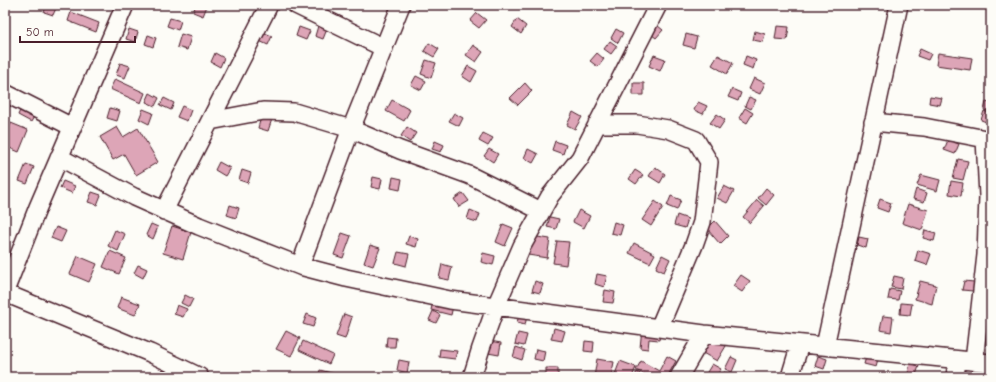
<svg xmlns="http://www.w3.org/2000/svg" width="996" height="382" viewBox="0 0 996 382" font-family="'Comic Neue',sans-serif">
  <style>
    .building { fill: #dda5b7; stroke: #4a1f2b }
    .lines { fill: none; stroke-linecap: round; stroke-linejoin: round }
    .street-casing { stroke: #4a1f2b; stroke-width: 20 }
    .street { stroke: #fdfcf7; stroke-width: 17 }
  </style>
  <rect width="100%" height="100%" fill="#fdfcf7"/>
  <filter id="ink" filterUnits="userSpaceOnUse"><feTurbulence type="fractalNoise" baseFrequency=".025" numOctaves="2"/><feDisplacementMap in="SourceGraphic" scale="8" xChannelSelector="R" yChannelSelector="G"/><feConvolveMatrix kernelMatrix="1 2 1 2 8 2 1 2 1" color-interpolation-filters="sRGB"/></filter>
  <g filter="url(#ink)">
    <path class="building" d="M47,5L57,6L53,15L44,12Z
      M196,5L207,6L203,16L193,12Z
      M71,12L99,23L96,32L68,21Z
      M477,13L486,20L479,28L470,21Z
      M170,18L181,21L178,30L167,26Z
      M517,19L526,26L521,34L512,27Z
      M653,22L663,30L656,38L647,31Z
      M318,26L327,29L323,39L315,36Z
      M777,26L789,27L787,40L775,39Z
      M299,27L310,31L306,40L296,36Z
      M129,29L138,32L135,42L126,39Z
      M616,29L623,33L618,43L611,38Z
      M260,31L272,36L268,45L257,40Z
      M755,31L765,34L763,42L753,40Z
      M181,34L191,37L187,50L177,47Z
      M686,34L697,37L694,48L683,45Z
      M148,35L156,38L153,47L145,44Z
      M610,41L617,46L611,54L604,49Z
      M429,43L439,49L434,57L424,51Z
      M473,45L483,52L476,62L466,55Z
      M920,49L931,54L928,60L917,56Z
      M215,53L224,58L220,67L211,62Z
      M597,53L604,59L598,67L590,61Z
      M938,53L972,58L970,70L936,65Z
      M654,55L665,59L660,71L649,66Z
      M718,55L733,63L727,74L712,65Z
      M746,56L756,60L753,69L743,65Z
      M426,60L436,63L431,78L421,74Z
      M120,63L130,66L125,78L116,75Z
      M468,66L477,71L471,82L462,76Z
      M416,76L426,81L421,90L411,85Z
      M754,78L765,83L760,94L749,89Z
      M115,79L145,93L141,103L110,89Z
      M525,83L532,91L518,105L510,98Z
      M633,83H644V95H633Z
      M732,89L741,93L738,101L728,97Z
      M150,93L159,98L155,106L146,102Z
      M930,96L942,98L940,105L929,103Z
      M749,97L756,100L751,109L745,106Z
      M164,98L174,103L171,110L160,105Z
      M392,100L410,110L404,121L386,111Z
      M698,102L707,106L703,114L694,110Z
      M986,102L991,103V112L984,110Z
      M22,106L36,113L31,122L18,115Z
      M182,106L191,110L187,121L177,117Z
      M110,108L120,111L117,121L107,118Z
      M745,108L753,113L747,123L739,118Z
      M143,109L153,113L149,124L139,119Z
      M984,111L991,114L989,123L981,120Z
      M573,112L582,117L575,129L567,125Z
      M454,113L463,118L459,126L449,121Z
      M717,114L725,120L719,129L710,123Z
      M261,117L272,119L268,131L258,128Z
      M11,123L28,130L19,152L5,146V136Z
      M117,127L123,137L138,128L158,162L136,175L124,154L113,160L100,137Z
      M407,127L416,133L410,142L401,136Z
      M483,133L493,138L488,146L479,141Z
      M948,140L959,144L955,154L944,150Z
      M435,141L444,145L441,152L432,149Z
      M555,141L566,145L563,154L552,150Z
      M489,149L498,154L493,162L484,156Z
      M528,149L538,154L533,163L524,158Z
      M958,159L968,161L963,180L953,178Z
      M219,162L230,168L225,176L215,170Z
      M26,164L34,167L27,184L19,181Z
      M655,167L665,174L660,183L649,176Z
      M242,170L251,173L248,183L239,180Z
      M635,170L643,175L636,184L629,179Z
      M921,175L940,180L937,191L917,185Z
      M373,177L382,179L380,189L371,187Z
      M393,177L402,179L400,190L391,188Z
      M63,181L75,186L72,193L60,188Z
      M951,181L963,183L961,196L949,194Z
      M724,186L734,191L727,203L717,198Z
      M766,188L774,195L766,205L758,198Z
      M916,189L927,193L924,202L913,199Z
      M92,192L101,195L97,205L88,202Z
      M463,193L469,201L459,207L454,199Z
      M671,196L681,200L677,210L667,206Z
      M880,199L891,203L888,212L877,208Z
      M757,200L764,206L750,223L743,217Z
      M655,201L663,207L651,226L642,220Z
      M908,204L928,210L922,230L902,223Z
      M230,205L239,208L236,218L227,215Z
      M470,210L480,214L477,222L467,219Z
      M579,210L590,216L584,228L573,222Z
      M677,215L688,219L685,228L674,225Z
      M550,217L559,219L556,229L547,227Z
      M715,221L728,236L720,244L707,229Z
      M614,222L623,225L620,235L611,233Z
      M151,224L158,227L153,239L146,235Z
      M503,224L513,228L505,246L496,242Z
      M172,226L191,232L183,259L163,253Z
      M56,227L66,231L61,242L51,238Z
      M115,230L125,234L118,251L108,246Z
      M925,230L936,233L934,241L923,238Z
      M342,233L351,236L343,258L334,255Z
      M409,236L418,239L416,247L406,244Z
      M531,236L550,239L547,258L528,255Z
      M859,237L868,239L866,248L857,245Z
      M557,241L569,242L566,265L553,263Z
      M634,243L655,254L650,263L629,253Z
      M370,245L380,248L373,266L364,263Z
      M918,250L931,254L927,265L915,261Z
      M110,251L126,258L119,274L103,267Z
      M398,252L409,254L406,266L395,263Z
      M483,253L495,256L493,265L481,262Z
      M662,255L670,259L664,272L656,268Z
      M78,256L97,264L89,282L70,274Z
      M442,264L452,267L449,280L439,278Z
      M138,265L147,269L143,278L134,273Z
      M597,274L607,276L604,287L595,284Z
      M741,275L750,281L742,292L733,286Z
      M894,276L903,278L901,289L891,287Z
      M535,281L543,284L540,293L532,291Z
      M920,281L936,285L932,304L915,299Z
      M964,281L974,282L973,291L962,290Z
      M890,289L900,291L898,300L888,299Z
      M605,290L615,292L613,303L603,302Z
      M185,295L193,299L189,307L181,303Z
      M121,297L140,304L135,315L117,308Z
      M433,301L453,306L451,315L431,310Z
      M901,303L912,304L910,315L900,314Z
      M177,305L187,309L183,317L174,314Z
      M977,305L991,310L988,323L973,318Z
      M433,311L440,315L436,323L429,320Z
      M307,314L316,318L313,327L303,324Z
      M344,314L352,317L345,339L336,336Z
      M519,314L527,316L525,325L517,323Z
      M883,316L893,317L891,332L880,330Z
      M554,328L565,331L562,341L551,339Z
      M642,328L661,331L659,340L649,339L648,349L640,348Z
      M286,331L300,338L291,356L276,349Z
      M518,333L527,335L524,346L515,344Z
      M387,337L396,338L395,347H386Z
      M710,337L726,346L717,361L701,352Z
      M303,341L333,355L329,364L299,350Z
      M490,341L501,343L499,355L488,353Z
      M585,341L594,342L593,352L584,351Z
      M516,347L525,350L522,360L513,357Z
      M440,349L457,351L455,359L439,357Z
      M536,349L545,351L543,361L534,359Z
      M867,354L879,357L876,367L864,364Z
      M667,356L676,361L667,377H649L636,370L641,361L659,371Z
      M818,356L827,359L824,369L815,366Z
      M731,357L737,360L732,372L725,369Z
      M597,359L614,362L611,377H594Z
      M399,360L409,362L407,373L397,370Z
      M620,361L636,367L632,377H614Z
      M910,363L919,366L916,375L908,373Z
      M712,364L721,369L715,377H704Z
      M546,368H558V377H546Z
      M320,370L339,375L338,377H318Z
      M637,372L645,377H634Z
      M724,372L733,375L732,377H722Z"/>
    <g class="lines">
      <defs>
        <path id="street" d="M296,5L384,48
          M5,93L72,127
          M210,121L263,111L294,112L351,129L400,150L469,175L541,211
          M873,122L924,127L991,140
          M597,124H637L668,129L696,140L709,162L702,222L694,245L659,328
          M59,157L134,197L199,226L300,266L346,278L450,300L704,334L991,363
          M164,211L269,5
          M300,266L351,129L401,5
          M5,291L38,207L125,5
          M5,293L150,353L200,377
          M825,346L899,5
          M974,361L986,255L988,196L985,139
          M472,377L481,348L496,306L522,246L550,196L580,158L658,5
          M679,377L704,334
          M790,377L800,344
          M955,377L957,360"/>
      </defs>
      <use href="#street" class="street-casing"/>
      <use href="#street" class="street"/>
    </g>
  </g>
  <rect width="996" height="382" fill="none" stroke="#fdfcf7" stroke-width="20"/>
  <rect x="10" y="10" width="976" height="362" fill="none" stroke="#4a1f2b" stroke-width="1.5" filter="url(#ink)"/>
  <path d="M20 36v6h115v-6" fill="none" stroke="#4a1f2b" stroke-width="2"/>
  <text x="26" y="36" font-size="12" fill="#4a1f2b" stroke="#fdfcf7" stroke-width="3" paint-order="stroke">50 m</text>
</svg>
